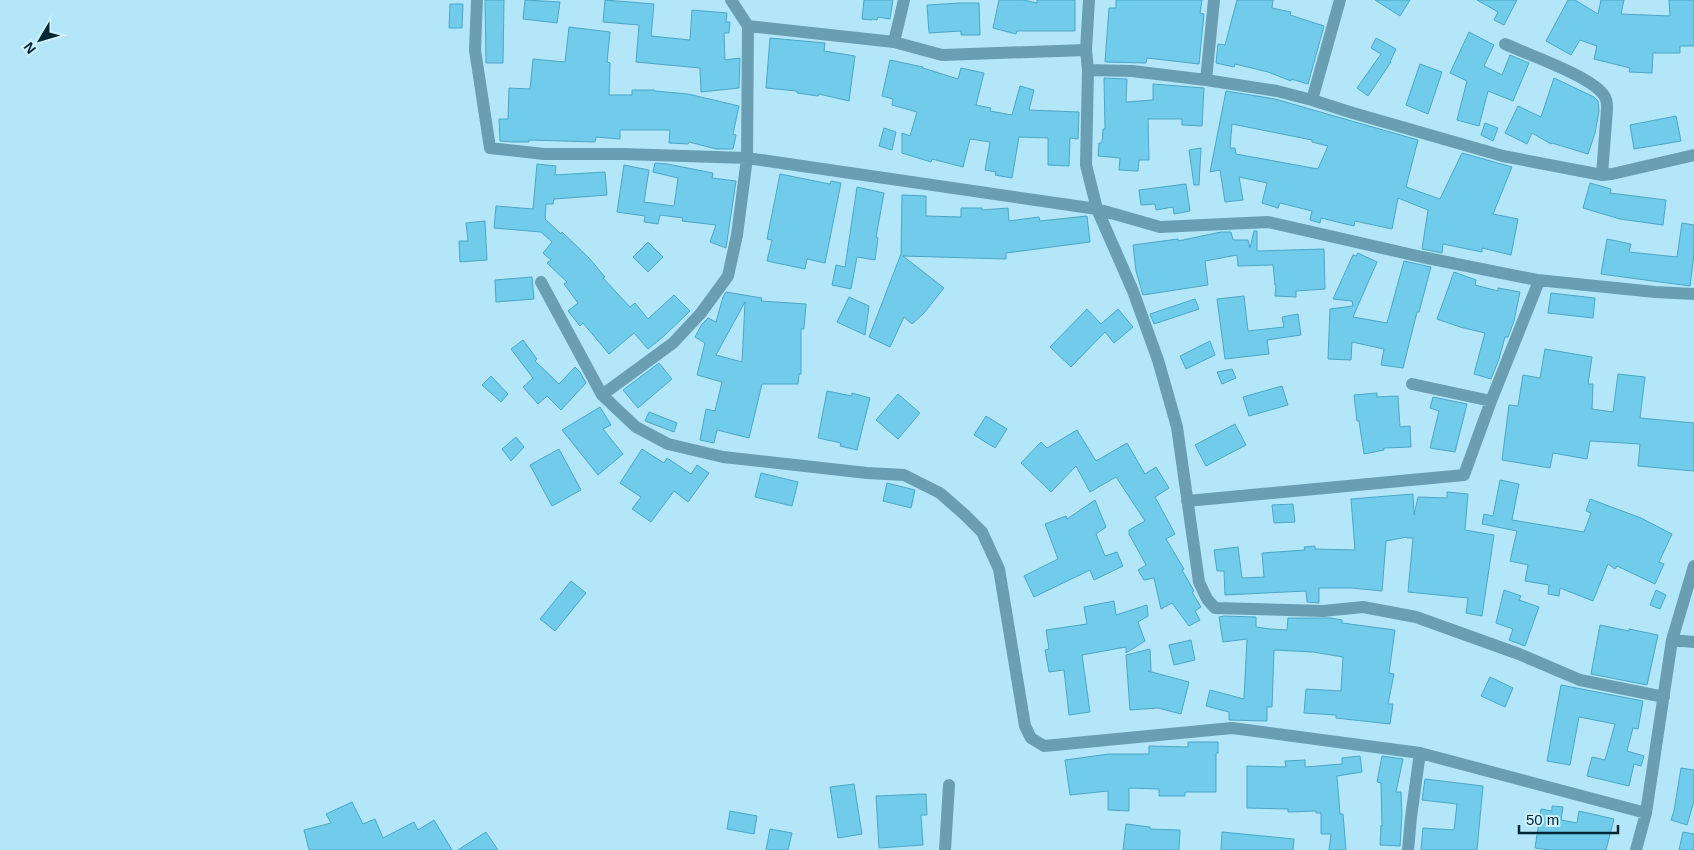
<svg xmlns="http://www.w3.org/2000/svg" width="1694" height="850" viewBox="0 0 1694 850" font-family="Helvetica,sans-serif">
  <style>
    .building { fill: #71cbea; stroke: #4ba7c5; fill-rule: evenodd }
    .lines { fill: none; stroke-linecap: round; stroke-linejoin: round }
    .minor { stroke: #6a9fb3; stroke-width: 12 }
  </style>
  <rect width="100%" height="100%" fill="#b3e6f9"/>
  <path class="building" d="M485,0H504L503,63H486Z
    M525,0L560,2L557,23L523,19Z
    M605,0L654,4L651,36L690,40L692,10L727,13L726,22H730L729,33H724L725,60L740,58L739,88L701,92L700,68L636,62L639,25L603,22Z
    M864,0H893L890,19L878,17L877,20L872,19V20L862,19Z
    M999,0H1023L1037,3V0H1075V31H1017L1016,34L993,28Z
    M1116,0H1202L1200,13L1204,14L1199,64L1147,58L1146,63L1105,62L1109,8H1116Z
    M1237,0H1273L1272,8L1291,12L1290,15L1324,26L1308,84L1291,79V81L1268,72L1235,64L1234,67L1216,63L1218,44L1225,45Z
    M1375,0H1410L1400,16Z
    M1477,0H1517L1504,25L1494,20L1498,12Z
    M1568,0H1575L1598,14L1601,0H1624L1621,14L1670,16L1669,0H1694V46H1680V53H1653L1652,73L1629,72L1630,68L1594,59L1597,46L1580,40L1571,55L1546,41Z
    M960,3H979L980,35H961V31L929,33L927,5Z
    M450,4H463L462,28H449Z
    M569,27L610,32L607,62L610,63L609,95H632V90H655V91L688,94L739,106L733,134L736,135L733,149H716L689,142L688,144L669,143L670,130H620V139L596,137L595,142L529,140V142H513L500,141L499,119H508L509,88L530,89L533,59L565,62Z
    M1469,32L1494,45L1484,66L1502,75L1510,55L1529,63L1513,101L1488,91L1479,126L1457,120L1467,81L1450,73Z
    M770,38L825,43L824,51L855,56L849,101L819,94L818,96L797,93V91L766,88Z
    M1376,38L1396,49L1390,62H1391L1368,96L1357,88L1381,54L1371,48Z
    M890,60L923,67V68L958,79L961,68L984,73L976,105L991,108L990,111L1012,115L1020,86L1034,90L1029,110L1079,112L1078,139L1070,138L1069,166L1048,165V138L1019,137L1012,178L995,175L996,172L985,170L990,142L970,139L963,167L932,159L931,162L902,153V133L910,136L917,112L892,105L893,99L882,96Z
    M1420,64L1442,72L1428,114L1406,105Z
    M1104,78L1127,79L1126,102L1153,100V84L1204,88L1202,126L1182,125V119H1148L1149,160H1139L1138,171L1119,170L1120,158L1098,156L1099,143H1102L1103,129H1105Z
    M1554,78L1594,97L1598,101L1599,111L1595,133L1588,154L1552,143L1551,144L1532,133L1527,144L1505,133L1518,106L1541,117Z
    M1226,91L1275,99L1418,140L1406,187L1440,199L1462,153L1512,167L1493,214L1518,219L1511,255L1482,248V252L1443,244L1442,253L1422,249L1428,210L1398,198L1392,229L1355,221L1354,226L1321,218L1320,223L1310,220L1312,211L1280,203L1278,208L1262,203L1267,183L1239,177L1243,200L1225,202L1220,170L1210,172ZM1232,124L1312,140V142L1328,146L1318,169L1236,154L1235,148H1230Z
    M1676,116L1681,141L1634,149L1630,125Z
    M1485,123L1498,128L1493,141L1481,135Z
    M884,128L896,132L892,150L879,146Z
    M1201,148L1199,185H1194L1189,150Z
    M655,163L667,164L713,173L712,178L736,181L726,248L710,242L716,225L682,221L683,218L660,215L658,224L644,222L645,216L617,212L624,165L649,170L644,202L674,206L678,178L653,172Z
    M537,164L556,166L555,175L605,172L607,195L554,199L553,204H546L545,219L561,234L562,232L589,258L605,277L603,278L630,307L635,303L648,319L674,295L690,311L664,336L648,349L634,333L609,354L583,323L580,326L568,311L578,303L564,284L567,282L547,263L551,260L543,253L552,242L541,232L494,228L496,206L533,209Z
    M780,174L830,184L831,181L841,183L825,263L807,259L805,269L767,261L772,240L767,239Z
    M1590,183L1611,189L1610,193L1666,200L1663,225L1620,219L1583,208Z
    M1186,184L1190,211L1174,214L1173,207L1156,210L1155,204L1141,205L1139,190Z
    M857,187L884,193L876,237L878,238L875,260L857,257L851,289L832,285L836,265L845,267Z
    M902,195L926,196V216L961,217V208H982V210L1008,208L1009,221L1039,217L1040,221L1087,216L1090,242L1006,253V259L903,256L944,288L924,313L912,324L904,317L890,347L869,337L901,254Z
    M485,221L487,260L460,262L459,241H468L466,223Z
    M1682,223L1694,225V254L1690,286L1601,274L1607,239L1631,244L1629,252L1677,257Z
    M1254,231H1257V251L1324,249L1325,289L1296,291V297L1275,296L1276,285H1275L1273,265L1238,266L1237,255L1205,261L1208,285L1143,295L1136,271L1133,245L1178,239V241L1221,232H1231L1233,240H1248L1250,248Z
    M648,242L663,257L648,272L633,257Z
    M1358,253L1377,262L1353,317L1387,323L1404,261L1431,267L1419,312H1417L1403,368L1381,365L1384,349L1352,342L1351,360L1328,359L1330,309L1353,306L1352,301L1333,299L1353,255L1356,256Z
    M1454,272L1476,280L1475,285L1498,291V288L1520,292L1514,321L1508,337H1505L1499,359L1491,379L1474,374L1485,333L1460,327L1437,319Z
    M532,277L534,299L496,302L495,280Z
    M726,292L762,298L761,301L806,304L804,329H801V374H799L798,384H762L749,438L717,430L714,443L700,440L706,409L715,411L722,382L697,375L705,343L695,337L702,324L708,318L716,322L723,297ZM745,302L742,362L716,355Z
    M1551,293L1595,298L1593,318L1548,313Z
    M1244,296L1248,331L1284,327L1282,317L1298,314L1301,335L1267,340L1269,354L1225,359L1217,299Z
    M849,297L869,306L865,335L837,322Z
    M1195,299L1199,309L1154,324L1150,314Z
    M1087,309L1101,324L1118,309L1133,327L1114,343L1105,332L1071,367L1050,347Z
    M523,340L537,359L535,361L559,384L575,367L580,372L586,383L561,410L547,396L538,404L523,387L533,378L511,349Z
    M1210,341L1215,355L1186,369L1180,356Z
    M1545,349L1592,357L1588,384H1593L1592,409L1613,412L1618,374L1645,377L1640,418L1694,423V471L1638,466L1640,444L1590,441L1587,459L1553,453L1550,468L1502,460L1509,405L1518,406L1523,375L1540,378Z
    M659,363L672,379L638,408L623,390Z
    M1232,369L1236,378L1222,384L1217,372Z
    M491,376L508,394L501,402L482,385Z
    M1282,386L1288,405L1249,416L1243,397Z
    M827,391L852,396V393L870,398L857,450L840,446L841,443L818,438Z
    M1377,393V397L1398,396L1400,427L1410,426L1411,447L1384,448V450L1364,454L1359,421H1357L1354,395Z
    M898,394L920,413L898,439L876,420Z
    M1433,397L1467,404L1455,452L1430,448L1439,411L1430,408Z
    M600,407L611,425L603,429L623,454L598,475L562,430Z
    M649,412L677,423L674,432L645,421Z
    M986,416L1007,429L995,448L974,435Z
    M1235,424L1246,445L1206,466L1195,445Z
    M1077,430L1096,461L1127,443L1145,474L1156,467L1169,488L1155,497L1175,534L1166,539L1184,569L1182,570L1194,591L1192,592L1201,607L1195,611L1200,620L1189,626L1172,603L1161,609L1154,578L1144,580L1138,570L1146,565L1129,534V530L1145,521L1116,477L1090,492L1076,466L1051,492L1021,463L1041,442L1047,448Z
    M516,437L524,447L511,461L502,449Z
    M559,449L581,490L552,506L530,465Z
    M642,449L664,463L667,458L691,474L697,465L709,473L688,502L674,491L651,522L632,509L641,497L620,483Z
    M761,473L798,482L792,506L755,497Z
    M1500,480L1519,484L1512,520L1584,532L1591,513L1586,511L1590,499L1641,518L1672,534L1659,562L1664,564L1655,584L1617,566L1615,569L1608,564L1593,601L1560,588L1559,596L1548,594L1549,585L1525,581L1528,565L1510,561L1517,531L1482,524L1484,514L1493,516Z
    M887,483L915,490L911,508L883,501Z
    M1447,492L1468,494L1465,530L1494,535L1482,616L1466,613L1468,598L1408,592L1413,538H1407V537L1386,541L1382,591L1352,588H1319V603L1307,602L1306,591L1225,595L1224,571H1217L1214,550L1238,547L1242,578L1264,577L1262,553L1305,550L1304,547L1315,546V549L1355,550L1351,499L1413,494L1414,515L1418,497L1447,498Z
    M1095,500L1106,527L1096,534L1105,556L1117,552L1123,566L1094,580L1090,570L1034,597L1024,576L1058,559L1045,524L1066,516L1067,519Z
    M1293,504L1295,522L1274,523L1272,505Z
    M571,581L586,593L555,631L540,619Z
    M1504,590L1521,596L1519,600L1539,607L1525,646L1509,640L1513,629L1496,623Z
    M1656,590L1666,595L1660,609L1650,605Z
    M1114,601L1116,615L1147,605L1148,616L1138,622L1145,641L1126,653V647L1082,655L1090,712L1069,715L1064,670L1049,672L1045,650L1049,649L1046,630L1087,624L1084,607Z
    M1224,616L1256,617V627L1270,629L1287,630L1288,618H1331L1342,620V623L1395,630L1389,673L1394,674L1388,704H1393L1390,724L1336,718V715L1304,713L1306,689L1341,691L1343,657L1313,652L1274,650L1272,707H1267V721L1229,720V712L1206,706L1210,690L1244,699L1247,639L1223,642L1219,617Z
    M1600,625L1629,631V629L1658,635L1647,685L1591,674Z
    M1191,640L1195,660L1174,665L1169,645Z
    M1150,649L1151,671H1148L1189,682L1181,714L1158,708L1130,710L1126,655Z
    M1490,677L1513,688L1505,707L1481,696Z
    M1561,685L1643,701L1638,729L1633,728L1627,751L1644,756L1641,766L1634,764L1629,786L1587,776L1592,757L1605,760L1615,724L1579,717L1570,765L1547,761Z
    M1188,742H1218V753H1216V792H1185V796H1159V789L1129,788V811L1108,810V791L1070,795L1065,760L1109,754H1149V746L1188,747Z
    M1360,756L1362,772L1337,776L1340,814H1343L1346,850H1329L1331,834H1321V813H1316V811L1288,812V809L1247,808V766L1286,767L1285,761L1305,760V767L1342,764V758Z
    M1382,756L1403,759L1396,792H1401L1402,815L1400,846L1380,845L1381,825L1382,826L1381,783L1377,782Z
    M1681,768L1694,770V801L1687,825L1671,820L1674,811Z
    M1425,779L1483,786L1477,850H1421L1423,828L1454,830L1457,804L1422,800Z
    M854,784L862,834L838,838L830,787Z
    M926,794L927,815H921L923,845L879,848L876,796Z
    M352,802L363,824L375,819L383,838L414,822L418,830L434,820L452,850H309L304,830L331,823L326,814Z
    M1552,806L1563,807L1561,820L1577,823L1579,811L1614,819L1606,850H1550L1535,848L1541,809L1552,811Z
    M730,811L757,816L754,834L727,829Z
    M1126,824L1150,827V829L1180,830L1179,850H1123Z
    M770,829L792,833L788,850H766Z
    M486,832L498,850H458Z
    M1222,832L1294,839L1293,850H1221Z
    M1683,832L1694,834V850H1679Z"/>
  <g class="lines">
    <path class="minor" d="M477,0L475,50L490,148L544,154H623L747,158L748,26L731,0
      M1089,0L1086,50L1088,70L1086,165L1097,209L1133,291L1158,360L1177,427L1199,582L1207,599L1215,608L1323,611L1363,607L1416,617L1519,654L1580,680L1664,697
      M748,26L894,42L942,55L1086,50
      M894,42L904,0
      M1505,44C1529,55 1588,75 1603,94C1607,99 1607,103 1607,109L1602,175
      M1088,70L1132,71L1206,80L1277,91L1312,100L1353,113L1503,156L1602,175L1612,174L1694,155
      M1206,80L1214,0
      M1312,100L1340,0
      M541,282L602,395L636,427L668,444L723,457L867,473L904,475L940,493L965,515L982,532L999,569L1025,726L1031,738L1044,746L1232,728L1420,753L1646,813
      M1412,384L1491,401
      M602,395L673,343L701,313L728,276L737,235L747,158L1097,209L1160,227L1268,222L1422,257L1537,280L1655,292L1694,294
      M1187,501L1464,475L1491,401L1539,281
      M1672,640L1694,642
      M945,850L949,785
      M1408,850L1411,817L1420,753
      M1636,850L1646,813L1672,640L1694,566"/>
  </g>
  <g transform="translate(40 40) rotate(232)" stroke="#cff1fd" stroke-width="4" paint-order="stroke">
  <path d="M0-4L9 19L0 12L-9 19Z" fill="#002733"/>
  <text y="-8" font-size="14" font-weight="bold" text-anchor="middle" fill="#002733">N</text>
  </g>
  <path d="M1519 825v8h99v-8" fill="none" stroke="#002733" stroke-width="2.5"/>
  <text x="1526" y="825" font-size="15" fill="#002733" stroke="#cff1fd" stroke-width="4" paint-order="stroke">50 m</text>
</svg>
